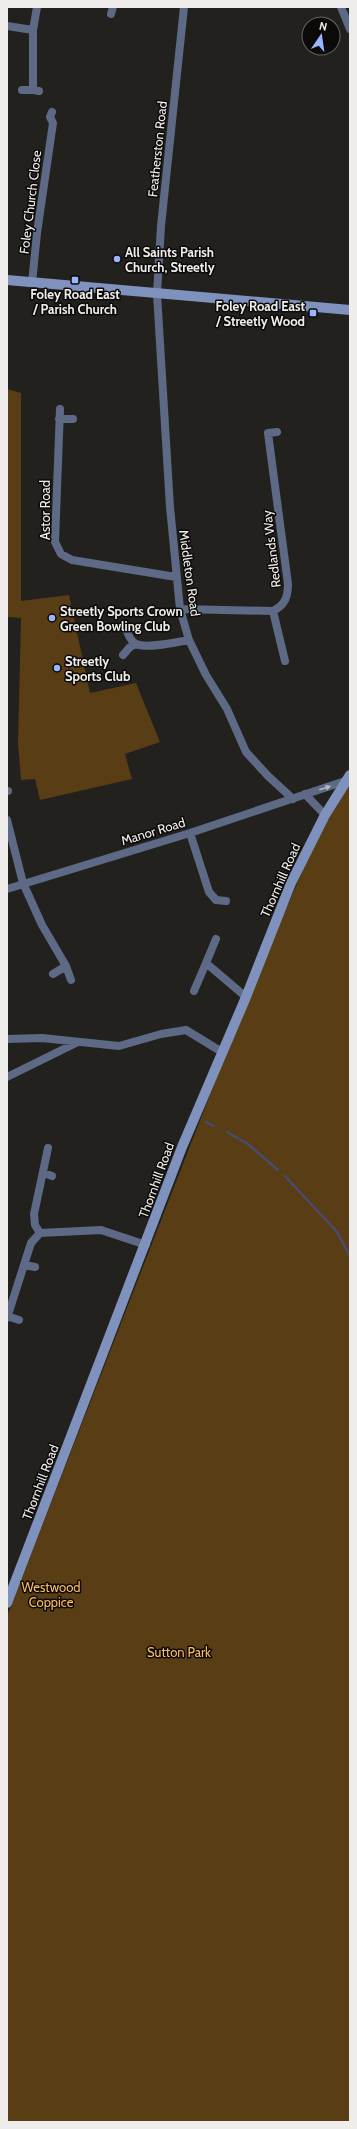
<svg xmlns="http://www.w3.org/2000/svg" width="357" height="2129" viewBox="0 0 357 2129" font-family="Cabin,sans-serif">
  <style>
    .green { fill: #583d15 }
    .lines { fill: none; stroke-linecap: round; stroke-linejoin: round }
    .stream { stroke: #494b71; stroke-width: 2.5 }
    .minor { stroke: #5d6985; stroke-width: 8 }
    .secondary { stroke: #7f92be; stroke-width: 10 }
    .oneway { fill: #b4b8c2 }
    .poi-dot { fill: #98b5fd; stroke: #0b0a09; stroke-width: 1.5 }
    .labels { text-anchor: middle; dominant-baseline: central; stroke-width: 3; stroke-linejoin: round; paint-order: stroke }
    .street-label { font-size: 13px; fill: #eeedeb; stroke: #0b0a09 }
    .poi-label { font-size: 13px; font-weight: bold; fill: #eeedeb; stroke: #0b0a09; text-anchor: start }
    .park-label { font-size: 13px; fill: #febe5f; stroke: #0b0a09 }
  </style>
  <rect width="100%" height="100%" fill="#22211e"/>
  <path class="green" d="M7,389L21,393V601L69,595L90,693L136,683L160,742L125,754L132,779L40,800L35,779L21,780L18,744L21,618L7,617Z
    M350,782V2122H7V1616L250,992L316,840Z"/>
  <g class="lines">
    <path class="stream" d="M206,1122L214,1126
      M227,1132L248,1144L278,1170
      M285,1176L337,1232L350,1256"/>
    <path class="minor" d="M184,7L161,226L157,294L170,507L180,609L189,640L206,675L227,709L246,752L268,776L293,799
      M341,7L350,29
      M111,14L113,7
      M7,26L33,30V90L39,91
      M33,30L37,7
      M22,90H33
      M32,283L37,233L53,123L50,117L52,112
      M60,409L55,542L61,554L72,560L176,577
      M59,419H73
      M180,609L273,611C285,605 288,597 288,584L268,433L277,432
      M273,611L285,661
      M126,629C128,634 130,641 136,644C147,649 177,642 189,640
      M123,655L130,647L136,644
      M7,791H8
      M305,794L325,815
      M7,820L23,883L42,925L66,966L71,980
      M190,833L209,892L216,900L226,901
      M7,889L190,833L345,781
      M206,963L216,939
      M53,974L66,966
      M194,991L206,963L246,997
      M7,1039L42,1038L119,1046L161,1034L186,1030L222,1052
      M7,1077L76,1043
      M44,1173L52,1176
      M40,1233L35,1225L34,1214L48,1148
      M24,1265L35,1267
      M7,1316L19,1320
      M7,1318L31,1243L40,1233L101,1230L146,1245"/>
    <path class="secondary" d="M7,280L350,310
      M7,1603L182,1147L246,997L291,883L325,815L350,775"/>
  </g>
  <defs><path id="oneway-solid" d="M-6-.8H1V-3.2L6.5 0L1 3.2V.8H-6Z"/></defs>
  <use class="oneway" href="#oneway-solid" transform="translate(325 788) rotate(-18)"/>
  <g class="poi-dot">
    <circle cx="117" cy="259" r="4"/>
    <rect x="71" y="276" width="8" height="8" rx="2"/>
    <rect x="309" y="309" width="8" height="8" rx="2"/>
    <circle cx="52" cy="618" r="4"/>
    <circle cx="57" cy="668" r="4"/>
  </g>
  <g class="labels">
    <g class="street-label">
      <text transform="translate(157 149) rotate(-84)">Featherston Road</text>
      <text transform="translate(30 202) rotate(-83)">Foley Church Close</text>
      <text transform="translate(45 510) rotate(-90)">Astor Road</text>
      <text transform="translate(271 549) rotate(-97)">Redlands Way</text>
      <text transform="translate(190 573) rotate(82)">Middleton Road</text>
      <text transform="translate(153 831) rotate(-17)">Manor Road</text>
      <text transform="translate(280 880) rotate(-66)">Thornhill Road</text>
      <text transform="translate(156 1180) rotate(-70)">Thornhill Road</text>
      <text transform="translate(40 1482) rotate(-69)">Thornhill Road</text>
    </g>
    <g class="poi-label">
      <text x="125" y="252">All Saints Parish<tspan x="125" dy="15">Church, Streetly</tspan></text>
      <text x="75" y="294" text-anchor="middle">Foley Road East<tspan x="75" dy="15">/ Parish Church</tspan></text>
      <text x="305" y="306" text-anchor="end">Foley Road East<tspan x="305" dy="15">/ Streetly Wood</tspan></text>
      <text x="60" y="611">Streetly Sports Crown<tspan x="60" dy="15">Green Bowling Club</tspan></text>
      <text x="65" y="661">Streetly<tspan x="65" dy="15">Sports Club</tspan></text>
    </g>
    <g class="park-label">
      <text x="51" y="1587">Westwood<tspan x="51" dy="15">Coppice</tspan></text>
      <text x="179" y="1652">Sutton Park</text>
    </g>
  </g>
  <rect width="357" height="2129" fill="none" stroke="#eeedeb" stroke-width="16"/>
  <g transform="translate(321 36) rotate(13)"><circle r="19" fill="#0b0a09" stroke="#666563"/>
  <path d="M0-3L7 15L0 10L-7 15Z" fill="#98b5fd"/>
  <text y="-6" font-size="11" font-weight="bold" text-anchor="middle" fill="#eeedeb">N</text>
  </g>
</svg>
